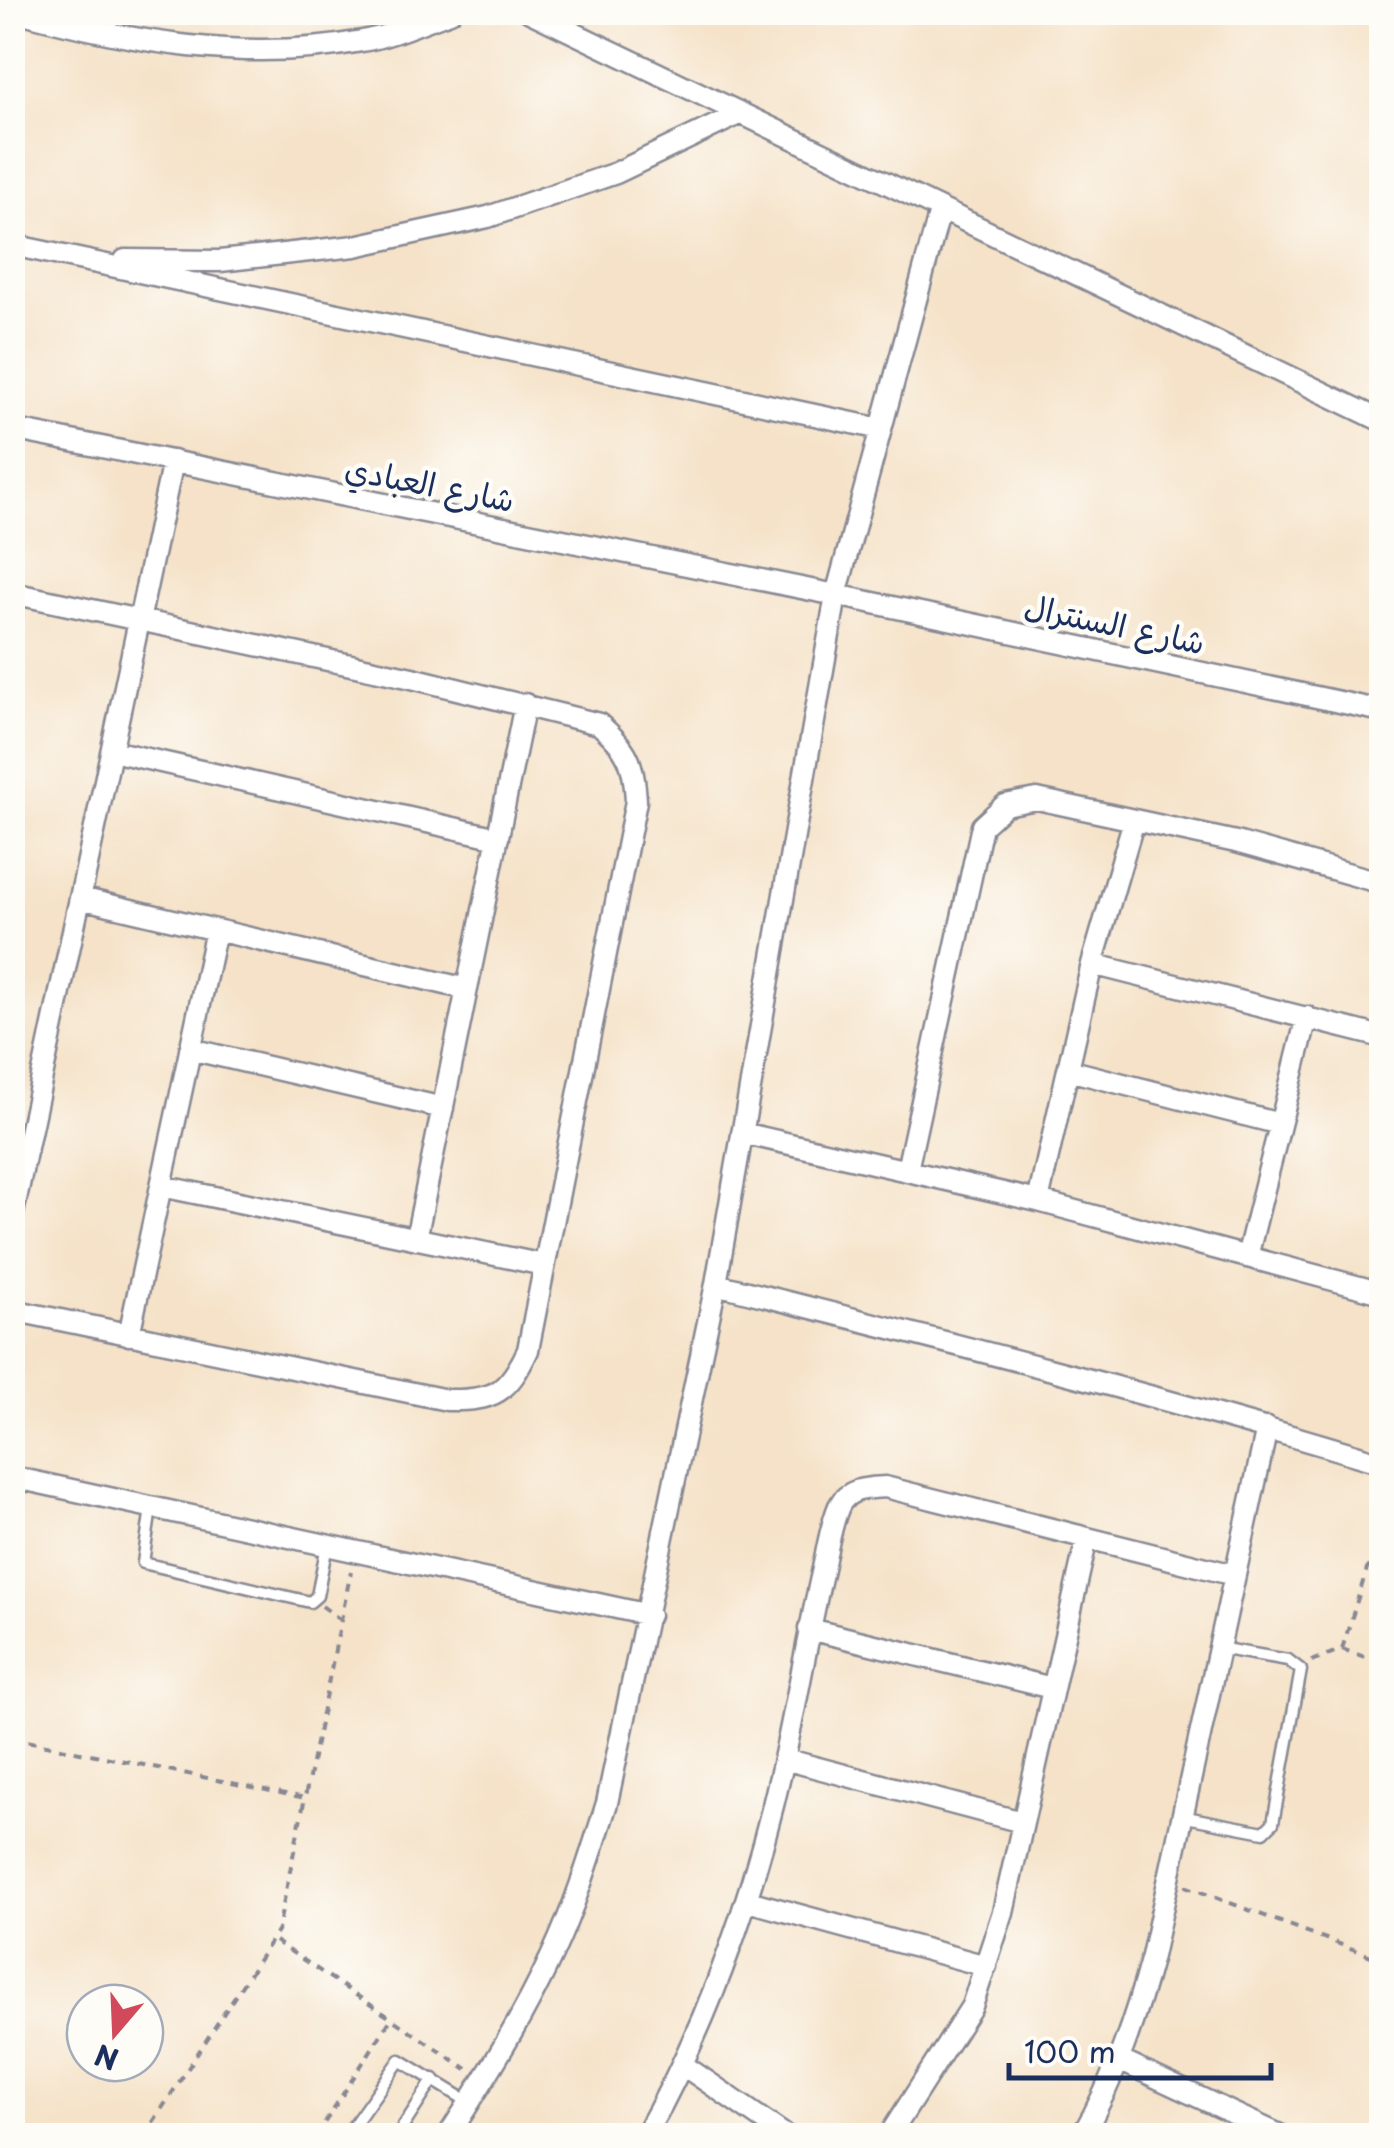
<svg xmlns="http://www.w3.org/2000/svg" width="1394" height="2148" viewBox="0 0 1394 2148" font-family="'Playpen Sans','Playpen Sans Arabic',sans-serif">
  <style>
    .lines { fill: none; stroke-linecap: round; stroke-linejoin: round }
    .lane-casing { stroke: #888893; stroke-width: 15 }
    .street-casing { stroke: #888893; stroke-width: 25 }
    .path { stroke: #888893; stroke-width: 4; stroke-dasharray: 8 8; stroke-linecap: butt }
    .lane { stroke: #fff; stroke-width: 10 }
    .street { stroke: #fff; stroke-width: 20 }
    .labels { text-anchor: middle; dominant-baseline: central; stroke-width: 9; stroke-linejoin: round; paint-order: stroke }
    .street-label { font-size: 32px; fill: #1b2f5e; stroke: #fdfcf7 }
  </style>
  <rect width="100%" height="100%" fill="#fdfcf7"/>
  <filter id="ink" filterUnits="userSpaceOnUse"><feTurbulence type="fractalNoise" baseFrequency=".01" numOctaves="2"/><feDisplacementMap in="SourceGraphic" scale="20" xChannelSelector="R" yChannelSelector="G"/><feConvolveMatrix kernelMatrix="1 2 1 2 8 2 1 2 1" color-interpolation-filters="sRGB"/></filter>
  <filter id="wash" filterUnits="userSpaceOnUse"><feTurbulence type="fractalNoise" baseFrequency=".0048" numOctaves="4" result="noise"/><feDisplacementMap in="SourceGraphic" scale="40" xChannelSelector="R" yChannelSelector="G"/><feGaussianBlur stdDeviation="2.25" result="paint"/><feColorMatrix in="noise" values="0 0 0 0 0 0 0 0 0 0 0 0 0 0 0 0 0 1.4 0 .05"/><feComposite in="paint" operator="in"/></filter>
  <g filter="url(#wash)">
    <rect width="100%" height="100%" fill="#f5e2c8"/>
  </g>
  <g filter="url(#ink)">
    <g class="lines">
      <defs>
        <path id="lane" d="M151,1508L143,1563L310,1602L317,1596L327,1545
          M1181,1816L1264,1832L1273,1823L1301,1670L1288,1660L1218,1648
          M346,2136L400,2060L469,2102
          M397,2136L434,2079"/>
        <path id="street" d="M19,12C131,42 246,63 362,41C392,36 421,22 450,12
          M530,12L1382,421
          M12,245L881,429
          M125,260L220,261L355,246L488,217L616,173L739,114
          M12,429L836,595L1382,711
          M12,593L412,678L599,724C628,749 634,762 636,801L528,1350C508,1393 494,1401 447,1400L12,1310
          M112,751L498,838
          M80,898L467,989
          M1092,964L1382,1037
          M190,1049L443,1108
          M1068,1070L1280,1124
          M742,1133L1038,1201L1382,1293
          M907,1170L982,826L1005,805L1037,799L1236,842L1382,883
          M161,1186L544,1265
          M1038,1201L1092,964L1134,820
          M12,1218L173,461
          M416,1239L525,704
          M1247,1257L1307,1017
          M716,1284C939,1340 1162,1396 1382,1463
          M129,1335L216,930
          M12,1477L649,1615
          M809,1629L1052,1688
          M784,1759L1022,1822
          M748,1901L986,1966
          M1119,2060L1282,2136
          M683,2065L786,2136
          M448,2136C486,2077 523,2018 552,1955C575,1906 591,1854 607,1803L716,1284L836,595L940,211
          M645,2136C711,2018 755,1890 784,1759C798,1697 808,1634 822,1573C827,1551 830,1527 839,1506C848,1488 867,1488 885,1487L1234,1575
          M889,2136L972,2006L1003,1912L1087,1538
          M1082,2136C1115,2078 1135,2019 1152,1956L1267,1428"/>
      </defs>
      <use href="#lane" class="lane-casing"/>
      <use href="#street" class="street-casing"/>
      <path class="path" d="M322,1606L341,1620
        M1342,1649L1367,1569L1382,1553
        M1312,1661L1342,1649L1382,1663
        M12,1738L305,1798
        M1185,1886L1382,1960
        M275,1941L467,2069
        M144,2136L278,1930L351,1571
        M316,2136L391,2019"/>
      <use href="#lane" class="lane"/>
      <use href="#street" class="street"/>
    </g>
  </g>
  <g class="labels">
    <g class="street-label">
      <text transform="translate(430 483) rotate(11)">شارع العبادي</text>
      <text transform="translate(1115 623) rotate(12)">شارع السنترال</text>
    </g>
  </g>
  <rect width="1394" height="2148" fill="none" stroke="#fdfcf7" stroke-width="50"/>
  <g transform="translate(115 2033) rotate(199)"><circle r="48" fill="#fdfcf7" stroke="#a3aaba" stroke-width="2.5"/>
  <path d="M0-8L18 38L0 25L-18 38Z" fill="#d1495b"/>
  <text y="-15" font-size="28" font-weight="bold" text-anchor="middle" fill="#1b2f5e">N</text>
  </g>
  <path d="M1009 2063v15h262v-15" fill="none" stroke="#1b2f5e" stroke-width="5"/>
  <text x="1024" y="2063" font-size="30" fill="#1b2f5e" stroke="#fdfcf7" stroke-width="8" paint-order="stroke">100 m</text>
</svg>
